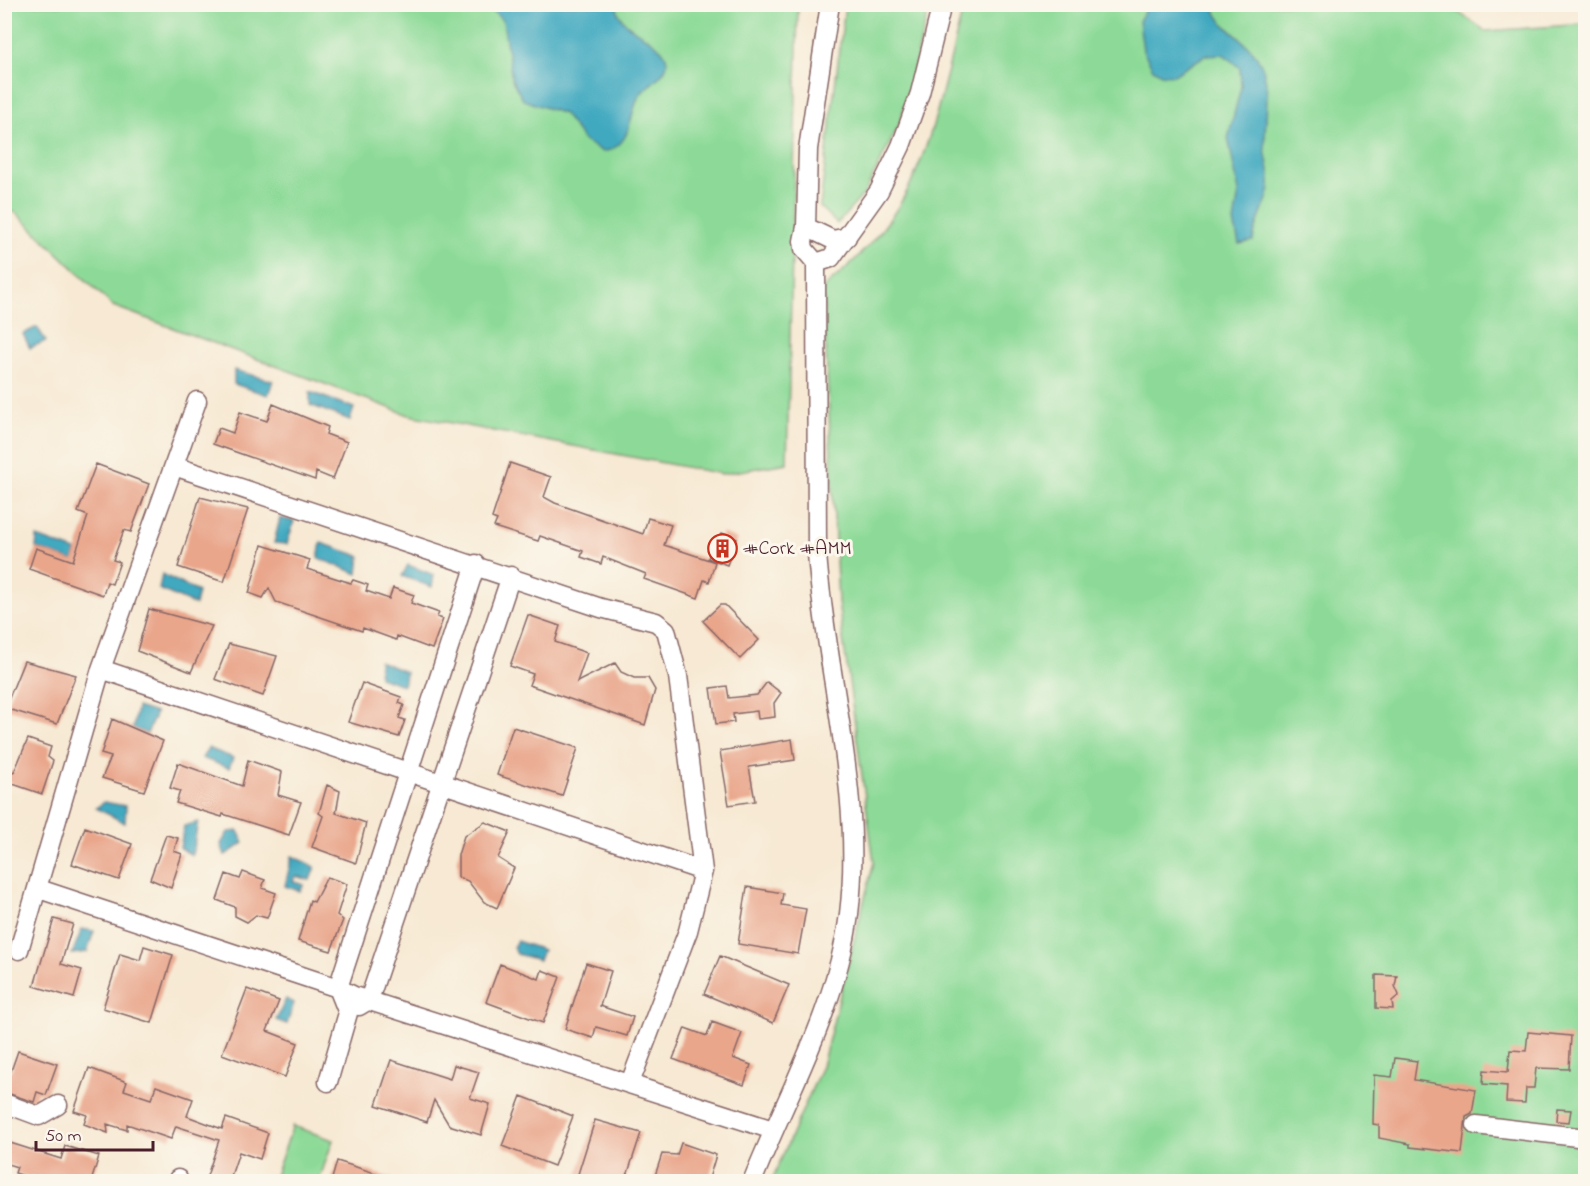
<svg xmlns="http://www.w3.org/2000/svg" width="1590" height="1186" viewBox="0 0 1590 1186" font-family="'Indie Flower',sans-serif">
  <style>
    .green { fill: #8dda98; stroke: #6c7c62; stroke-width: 1.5 }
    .water { fill: #40a9c0; stroke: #456476; stroke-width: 1.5 }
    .building { fill: #e9a68b }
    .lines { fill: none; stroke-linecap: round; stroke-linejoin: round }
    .street-casing { stroke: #876666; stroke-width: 21 }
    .street { stroke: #fff; stroke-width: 18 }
    .labels { text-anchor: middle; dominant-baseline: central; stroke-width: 6; stroke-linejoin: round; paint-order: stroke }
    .poi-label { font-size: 20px; fill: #4a1f2b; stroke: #fbf7ec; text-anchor: start }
  </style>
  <rect width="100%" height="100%" fill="#fbf7ec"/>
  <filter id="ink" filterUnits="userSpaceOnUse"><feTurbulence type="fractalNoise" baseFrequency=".0167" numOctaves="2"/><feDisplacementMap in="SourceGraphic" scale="12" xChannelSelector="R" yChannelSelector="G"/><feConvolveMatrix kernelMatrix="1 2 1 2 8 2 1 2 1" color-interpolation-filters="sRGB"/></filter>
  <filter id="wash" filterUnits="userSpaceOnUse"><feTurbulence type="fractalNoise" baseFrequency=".008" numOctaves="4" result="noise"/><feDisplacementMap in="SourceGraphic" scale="24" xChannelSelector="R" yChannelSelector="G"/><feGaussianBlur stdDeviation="1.35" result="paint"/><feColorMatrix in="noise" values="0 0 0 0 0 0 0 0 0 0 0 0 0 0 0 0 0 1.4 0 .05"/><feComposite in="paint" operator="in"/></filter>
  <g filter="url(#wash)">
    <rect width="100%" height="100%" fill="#f7e9d3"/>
    <path class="green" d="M1446,4L1486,31L1585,24V1181L771,1182L822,1066L874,862L838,602L823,288C849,267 873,244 892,216C932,159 946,72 964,5Z
      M4,5H798L787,463L722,474L409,415L113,306L15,212H5Z
      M845,5H930L900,123L864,194L837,224L820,207Z
      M293,1126L333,1140L319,1181H273Z"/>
    <path class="water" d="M487,5H617C617,29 653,35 664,53C677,73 644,84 638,98C628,120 632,146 603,152L584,141L564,114L523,100L512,80L503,21Z
      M1148,5H1213C1221,32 1249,38 1261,64C1272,88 1264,121 1265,147C1266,160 1272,175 1270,188C1267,206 1255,222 1253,241L1239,244L1234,222L1239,192L1228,138L1241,87L1240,68L1223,54L1206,55L1174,75L1161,74L1153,69L1143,50L1139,21Z
      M37,327L46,341L30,348L23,334Z
      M234,370L273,381L268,395L234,384Z
      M310,392L354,408L350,420L310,405Z
      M280,518L294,521L287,544L274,543Z
      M37,537L76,551L73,561L36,548Z
      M321,543L360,556L358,574L318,558Z
      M408,565L434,575L432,587L402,576Z
      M162,574L198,592L195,605L159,589Z
      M379,661L406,672L403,685L379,677Z
      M137,707L156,713L147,734L133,728Z
      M208,748L233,758L229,768L202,758Z
      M104,802L126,806L125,823L96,808Z
      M198,822L192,855L180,848L184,826Z
      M238,831L244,843L225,855L221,844L228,832Z
      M292,856L315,867L310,880L295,876L293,881L304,885L300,891L285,886Z
      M82,929L94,931L87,952L72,954Z
      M517,941L543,950L539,960L517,954L513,947Z
      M286,999L294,1003L287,1024L276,1020Z"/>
    <g id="blocks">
      <path class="building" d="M273,404L328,427L326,434L347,442L333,479L316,472L315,480L213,444L219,428L233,433L240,412L267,421Z
        M510,463L551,477L544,497L555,503L643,534L648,518L671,525L664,545L715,562L709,582L704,580L698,598L644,579L646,574L603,557L601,564L581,557L583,551L540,536L538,541L494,527L497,520L492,518Z
        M96,464L149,484L131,532L124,530L113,560L120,562L112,584L107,582L103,595L29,569L36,548L73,561L88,516L78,512Z
        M200,497L248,509L224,582L178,567Z
        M722,533L737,539L727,565L708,558L714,543L719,544Z
        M262,545L310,560L307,569L351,583L353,580L368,585L366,591L389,599L393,588L414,595L411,603L439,613L437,617L443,619L432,649L397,636L396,640L363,628L362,631L276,602L269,588L263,598L249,593Z
        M720,605H725L759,640L740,659L703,621Z
        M149,609L212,626L191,672L137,651Z
        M528,615L560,626L555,642L587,653L577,682L615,663L621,672L634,678H648L655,690L645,725L529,685L533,674L510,666Z
        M229,644L277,656L263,696L215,679Z
        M24,661L76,675L57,724L5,708Z
        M767,682L781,693L774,703L775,717L758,719L757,711L733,714L734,722L716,724L711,688L727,686L729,698L757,695Z
        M362,683L401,697L399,703L404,705L399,718L405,720L399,737L348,722Z
        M112,719L163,741L144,791L102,778L111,757L101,754Z
        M513,727L578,748L562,796L497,775Z
        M28,739L51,747L48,757L53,761L42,794L4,781V768L14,772Z
        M792,739L795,760L749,767L755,801L729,805L720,751Z
        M248,760L282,772L278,795L301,802L289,835L223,814L222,817L176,803L180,791L170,788L178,763L242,786Z
        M327,785L340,791L336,813L366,823L356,863L312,847L323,816L319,813Z
        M485,822L510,832L498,858L514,868L497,908L484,902L468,881L458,877V855L464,836Z
        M85,827L132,844L119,880L72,864Z
        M166,835L178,838L174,851L182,854L171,888L150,879Z
        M243,872L265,880L262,888L276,893L267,918L256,915L247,922L235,916V907L217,900L226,874L240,879Z
        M327,877L347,884L337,915L343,920L331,951L298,941L310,900L314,902Z
        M747,887L783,893L781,905L806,909L798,954L738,944Z
        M54,919L73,924L61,964L82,970L74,998L34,986Z
        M144,946L173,955L152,1023L103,1008L120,954L140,960Z
        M720,956L789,985L773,1023L704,994Z
        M586,963L611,971L600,1006L633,1017L627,1036L596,1027L593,1038L565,1029Z
        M500,964L539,979L542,970L560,977L543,1023L486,1002Z
        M1376,975L1397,976L1395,986L1399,995L1392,1001L1393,1009L1376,1008Z
        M247,989L279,1001L267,1031L298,1043L285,1077L222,1054Z
        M712,1022L742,1033L733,1058L751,1065L744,1085L673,1059L685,1028L707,1036Z
        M1528,1032L1571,1036L1569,1069L1536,1068L1534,1088H1526L1525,1103L1506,1102L1507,1086L1483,1084L1484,1070L1508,1072L1510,1050L1526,1051Z
        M18,1051L57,1064L46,1095L37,1092L34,1102L4,1092V1068L11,1071Z
        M1395,1058L1417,1061L1414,1080L1476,1090L1472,1114L1466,1117L1462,1153L1410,1147V1144L1379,1138V1125L1373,1124L1374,1075L1392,1077Z
        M391,1060L450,1079L454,1065L479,1072L470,1098L490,1104L481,1135L449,1125L434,1100L427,1122L376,1105Z
        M89,1068L127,1082L124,1090L151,1099L156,1086L193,1099L187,1116L222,1129L226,1118L268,1133L260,1159L239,1152L229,1182H205L219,1140L176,1126L171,1139L127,1124V1130L107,1124L108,1133L84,1124L87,1115L74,1111Z
        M521,1096L573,1116L554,1166L502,1146Z
        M1557,1109L1571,1110L1569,1122L1556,1121Z
        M595,1120L641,1133L625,1182H601L578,1174Z
        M4,1141L61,1159L65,1146L99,1156L91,1182H43L15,1173L17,1167L4,1163Z
        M681,1143L716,1155L708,1182H653L662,1154L677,1155Z
        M337,1161L394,1179V1182H331Z"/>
    </g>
  </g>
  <g filter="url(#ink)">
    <use href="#blocks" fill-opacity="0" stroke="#876666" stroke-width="1.5"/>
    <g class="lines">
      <defs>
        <path id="street" d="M806,227L833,240L847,237
          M816,263L831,258L879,191L901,146L920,93L942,4
          M174,466L601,608L656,622L666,630L678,676L703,871L688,931L630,1083
          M101,669L703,871
          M39,889L338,988L354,996L773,1130
          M19,950L101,669L197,401
          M359,1006L369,1000L511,576
          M328,1082L348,1013L338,988L476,564
          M4,1103L39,1116L58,1105
          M1476,1125L1586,1138
          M177,1182L178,1179
          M752,1182C787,1094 837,1008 849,914C864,792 825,673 817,553L816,263L804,249L803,241L806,227L808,149L830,4"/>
      </defs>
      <use href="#street" class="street-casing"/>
      <use href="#street" class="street"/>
    </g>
  </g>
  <defs>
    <symbol id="building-ring" viewBox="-11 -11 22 22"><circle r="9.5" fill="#fbf7ec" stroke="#c8321e" stroke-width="1.5"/><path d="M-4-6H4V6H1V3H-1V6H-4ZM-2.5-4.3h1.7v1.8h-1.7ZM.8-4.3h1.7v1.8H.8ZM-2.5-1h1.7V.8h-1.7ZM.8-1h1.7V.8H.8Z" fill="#c8321e"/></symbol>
  </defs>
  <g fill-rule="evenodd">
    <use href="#building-ring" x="706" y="532" width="33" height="33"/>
  </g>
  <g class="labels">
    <g class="poi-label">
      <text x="743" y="549">#Cork #AMM</text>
    </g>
  </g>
  <rect width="1590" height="1186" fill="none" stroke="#fbf7ec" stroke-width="24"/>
  <path d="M36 1141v9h117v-9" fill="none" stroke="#4a1f2b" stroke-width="3"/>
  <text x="45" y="1141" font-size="18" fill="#4a1f2b" stroke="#fbf7ec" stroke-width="4.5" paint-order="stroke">50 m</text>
</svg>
